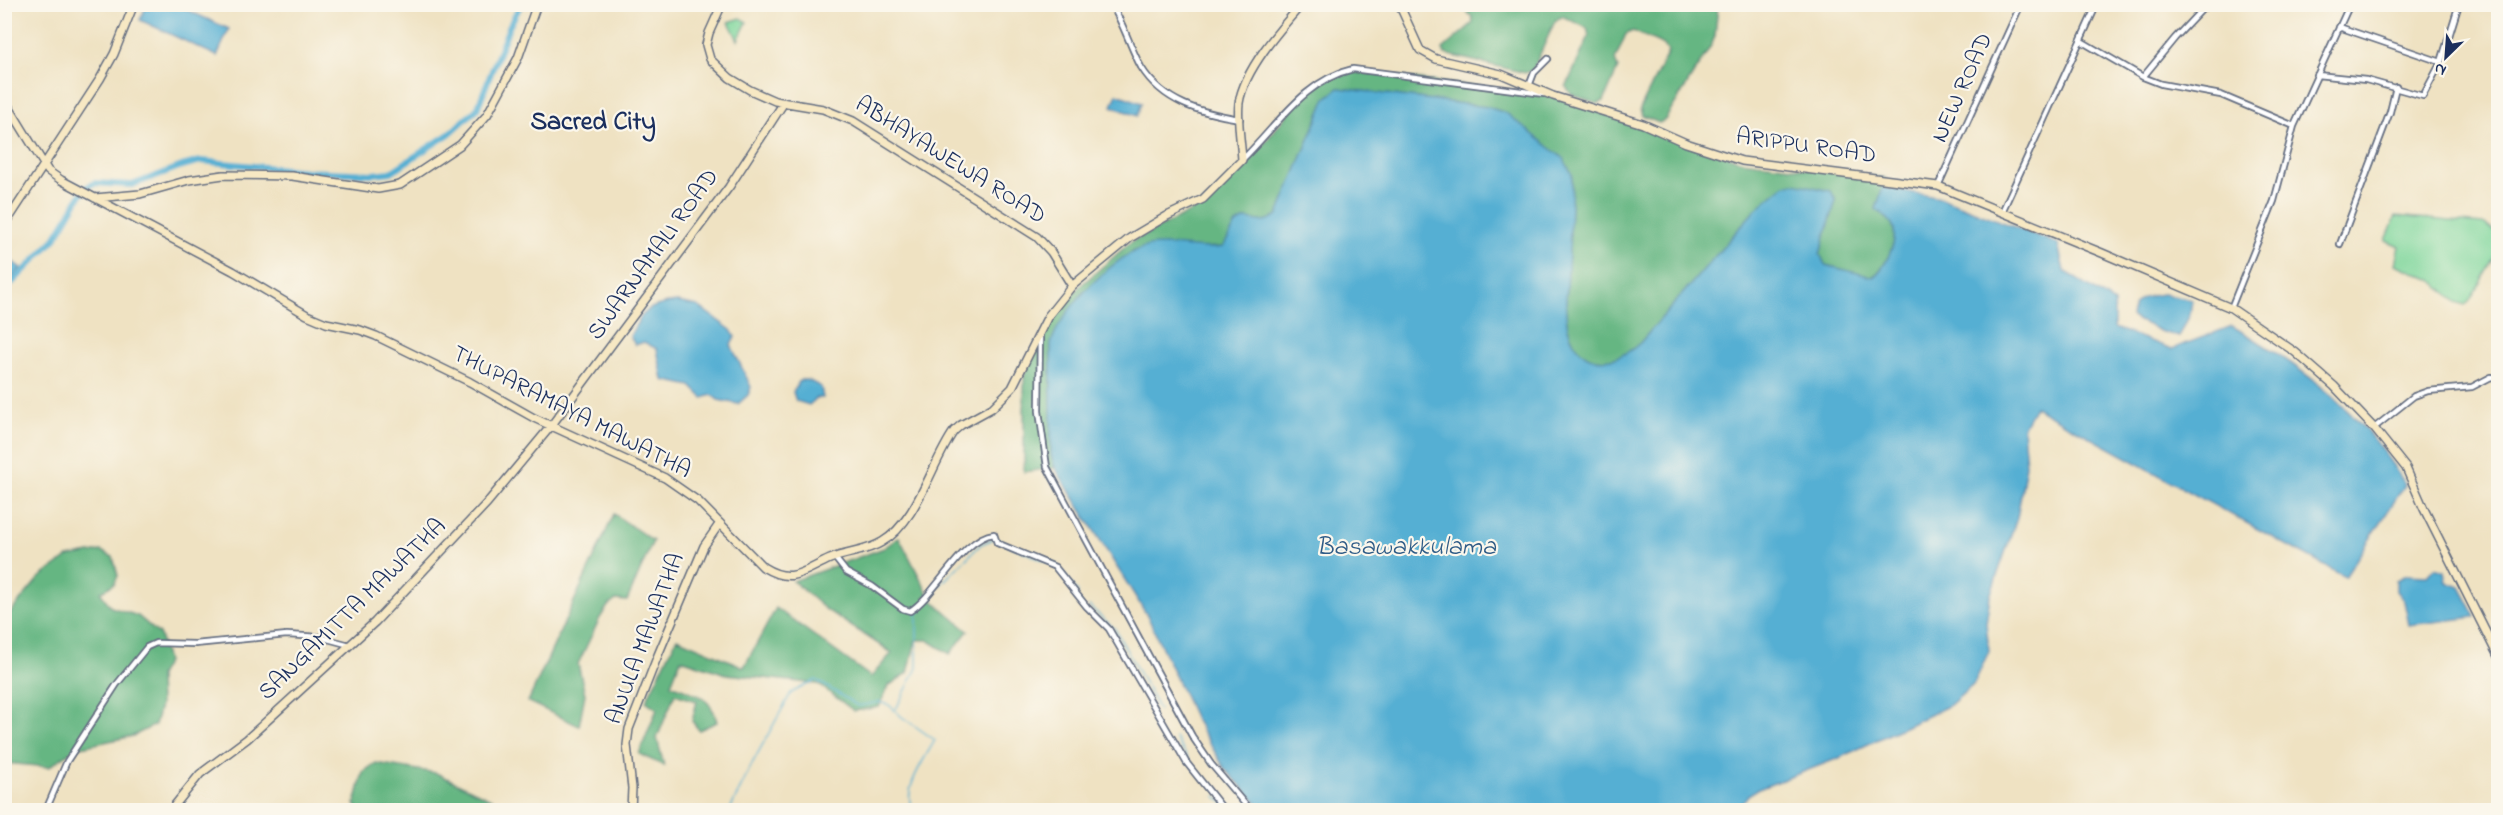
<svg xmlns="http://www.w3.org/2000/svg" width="2503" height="815" viewBox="0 0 2503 815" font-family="'Indie Flower',sans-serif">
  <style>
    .green { fill: #7cd59a; stroke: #4c827c; stroke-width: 1.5 }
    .forest { fill: #65b682; stroke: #407270; stroke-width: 1.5 }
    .water { fill: #55afd3; stroke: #386f98; stroke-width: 1.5 }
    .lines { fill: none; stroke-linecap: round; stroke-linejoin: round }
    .stream { stroke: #55afd3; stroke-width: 1.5 }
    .canal { stroke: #55afd3; stroke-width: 6 }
    .street-casing { stroke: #656e81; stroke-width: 8 }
    .secondary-casing { stroke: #656e81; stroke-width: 10 }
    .street { stroke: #fff; stroke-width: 4.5 }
    .secondary { stroke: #f7e8c3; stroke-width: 7 }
    .labels { text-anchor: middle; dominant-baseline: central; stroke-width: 4.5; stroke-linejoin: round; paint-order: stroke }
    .street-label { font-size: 24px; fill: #1b2f5e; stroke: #fbf7ec }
    .neighbourhood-label { font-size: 26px; font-weight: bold; fill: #1b2f5e; stroke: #fbf7ec }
    .water-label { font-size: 26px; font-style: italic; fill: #2f5c87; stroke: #fbf7ec }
  </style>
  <rect width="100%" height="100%" fill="#fbf7ec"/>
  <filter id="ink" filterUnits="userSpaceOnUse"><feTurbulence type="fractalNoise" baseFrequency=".0167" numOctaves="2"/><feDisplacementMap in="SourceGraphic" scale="12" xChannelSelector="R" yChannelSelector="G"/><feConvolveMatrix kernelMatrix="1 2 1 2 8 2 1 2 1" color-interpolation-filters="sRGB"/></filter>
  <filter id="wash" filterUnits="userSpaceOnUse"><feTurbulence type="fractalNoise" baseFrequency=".008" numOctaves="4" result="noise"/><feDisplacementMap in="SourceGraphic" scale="24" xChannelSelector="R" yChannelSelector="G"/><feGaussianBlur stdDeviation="1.35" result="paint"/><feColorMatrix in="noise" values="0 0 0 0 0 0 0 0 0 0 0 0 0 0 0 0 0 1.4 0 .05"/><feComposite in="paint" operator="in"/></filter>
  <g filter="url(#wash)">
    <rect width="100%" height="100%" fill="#efe2c2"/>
    <path class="green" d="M741,18L747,22L738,40L729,22Z
      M2396,216L2483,224L2498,233V251L2469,302L2465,305L2456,302L2434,281L2395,264L2399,246L2386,240Z"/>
    <path class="forest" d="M1461,5H1718L1715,36L1712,44L1665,120L1659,123L1642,116L1640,109L1668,52L1664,45L1633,31L1626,34L1615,60L1618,68L1604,101L1597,104L1571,94L1566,87L1589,36L1587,28L1562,16L1555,21L1533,70L1525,73L1445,54L1443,49L1473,23L1472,17Z
      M1356,72L1553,96L1742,161L1886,178L1876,209C1882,214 1891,220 1893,226C1899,241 1884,270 1872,277L1825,265L1820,254L1836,200L1756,209L1640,343C1605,374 1569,361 1566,314C1565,299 1568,283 1568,268C1570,237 1571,206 1572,175L1506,113L1487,107L1339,88L1326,98L1278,215L1265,222L1246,219L1236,224L1223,247L1134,250L1081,294L1051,344V455L1055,468L1024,472V376L1047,328L1079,287L1131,242L1194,210L1210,198L1262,146L1303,95L1320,81Z
      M614,514L653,541L627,601L616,600L608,606L600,618L578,664L585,694L579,726L528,702Z
      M899,537L931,599L968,631L950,654L928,640H916L908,673L888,686L879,707L854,711L818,684L726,674L681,659L671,684C694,694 711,695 717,722L699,730L692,721L697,701L675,694L657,738L664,766L639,754L657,709L646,701L677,638L744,667L776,608L871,677L892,653L825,609L793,581L884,548Z
      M101,551L113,557L118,576L114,584L100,592L111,607L138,616L160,635L167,662L159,676L160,706L155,725L133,736L76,748L49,767L5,763V619L39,578L68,557Z
      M376,763L436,773L514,810H358L355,804L363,772Z"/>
    <path class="water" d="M147,5H176L229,29L217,56L140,20Z
      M1339,88L1487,107L1506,113L1564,159L1572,175C1571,206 1570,237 1568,268C1568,283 1565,299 1566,314C1569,361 1605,374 1640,343L1756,209L1785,185L1794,183L1831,191L1836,200L1820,254L1825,265L1873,277C1884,270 1899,241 1893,226C1891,220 1882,214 1876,209L1883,187L1941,198L2058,244L2064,271L2114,303V328L2172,349L2232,326C2300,364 2366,416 2405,485L2345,577L2035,407L2023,428L2026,465L2017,518L1990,596L1986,623L1989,651L1974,684L1950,705L1839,758L1756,790L1748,795L1737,810H1264L1225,769L1195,719L1147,615L1055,468L1051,455V344C1059,312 1116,252 1149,246C1173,242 1198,251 1223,247L1236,224L1246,219L1265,222L1278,215L1326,98Z
      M1117,94L1142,103L1137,116L1112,106Z
      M5,256L21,268L5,287Z
      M2163,294L2192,300L2190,314L2179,337L2160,331L2131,317C2133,298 2146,296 2163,294Z
      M677,302L698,306L731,330L735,337L731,345L751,387L748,395L738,404L718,400L712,395L703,398L691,386L663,380L657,349L644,342L635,345L630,336C643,310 648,305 677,302Z
      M800,380H808L821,387L823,398H817L809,405L796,401L793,392Z
      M2434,568L2445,571L2447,582L2460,587L2476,617L2409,625L2404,601L2396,591V580L2406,575L2427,576Z"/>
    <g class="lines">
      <path class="stream" d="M998,540L1057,566L1078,593
        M934,591L981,544L993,539
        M1089,606L1115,629L1159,710
        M896,709L917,668V614L931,595
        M1175,738L1196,771
        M1216,796L1230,810
        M730,810L753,762L791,693L816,680L858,706L879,702L889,705L902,717L935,740C926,757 899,793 914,810"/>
      <path class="canal" d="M4,291L54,240L80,196L87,187L94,183L132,185L182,166L201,161L307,171L373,174L391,172L449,134L477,109L509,27L521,4"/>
    </g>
  </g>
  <g filter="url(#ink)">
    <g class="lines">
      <defs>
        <path id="street" d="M1111,4C1124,24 1130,47 1141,67C1163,103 1202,113 1240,119
          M2339,27L2441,62
          M2081,41L2143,77L2161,84L2221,95L2294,126
          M2317,75L2366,80L2423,96L2441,62L2459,4
          M2143,77L2175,38L2207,4
          M1529,86L1534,73L1548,59
          M1242,160C1277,126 1304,80 1353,69L1544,94
          M1938,186L2021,4
          M2002,212L2097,4
          M2340,244L2390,112L2396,87
          M2231,308L2274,201L2294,126L2350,4
          M1040,335L1039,411L1047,467L1192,736L1211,764L1250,810
          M2374,428L2414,396L2428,391L2472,387L2491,377L2498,378
          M835,558L846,572L872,586L903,609L910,611C936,595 963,537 994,534L997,543L1055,567L1087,607L1109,629L1186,762L1224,810
          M46,810L67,761L117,684L147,647L156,643L195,644L287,635L320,637L350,645"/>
        <path id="secondary" d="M722,4L709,33L706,45L710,59L730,78L750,90L775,101L823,109L853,121L1037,237L1051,252L1072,286
          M1399,4L1420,50L1436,59L1501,74L1553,96L1643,124L1686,143L1742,161L1938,186L2102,253L2231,308L2295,352L2334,386L2374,428L2406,468L2424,509L2498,656
          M4,99L48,171L61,180L233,271L307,315L326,323L360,330L376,336L470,382L534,418L665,478L698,501L763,567C792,585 803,571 830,559C847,552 866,552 882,542C917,522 931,464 954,431L961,425L992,408L1012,388L1048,316L1072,286L1130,238L1167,216L1203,199L1242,160C1241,142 1237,121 1239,103C1244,70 1280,29 1302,4
          M95,198L140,194L189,180L223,175L292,176L378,189L400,185L460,145L487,115L518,58L537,4
          M4,226L100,79L114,54L134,4
          M171,810L200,774L247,739L375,622L487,503L551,426L729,187L783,104
          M631,810L632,788L627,745L629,729L658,655L704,546L720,523"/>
      </defs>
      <use href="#street" class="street-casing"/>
      <use href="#secondary" class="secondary-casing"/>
      <use href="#street" class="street"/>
      <use href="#secondary" class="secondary"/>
    </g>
  </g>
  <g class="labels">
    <g class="street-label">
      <text transform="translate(1963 88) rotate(-66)">NEW ROAD</text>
      <text transform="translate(1806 147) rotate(8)">ARIPPU ROAD</text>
      <text transform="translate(950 161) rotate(32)">ABHAYAWEWA ROAD</text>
      <text transform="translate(654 255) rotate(-54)">SWARNAMALI ROAD</text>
      <text transform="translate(571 413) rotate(27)">THUPARAMAYA MAWATHA</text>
      <text transform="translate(353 610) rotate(-44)">SANGAMITTA MAWATHA</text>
      <text transform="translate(646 639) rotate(-69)">ANULA MAWATHA</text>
    </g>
    <g class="neighbourhood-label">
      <text x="593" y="123">Sacred City</text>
    </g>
    <g class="water-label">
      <text x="1406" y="548">Basawakkulama</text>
    </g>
  </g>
  <rect width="2503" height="815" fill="none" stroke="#fbf7ec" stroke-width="24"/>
  <g transform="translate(2446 57) rotate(205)" stroke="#fbf7ec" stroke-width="4.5" paint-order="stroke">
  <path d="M0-4.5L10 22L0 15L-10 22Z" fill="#1b2f5e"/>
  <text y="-9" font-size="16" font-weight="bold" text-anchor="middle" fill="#1b2f5e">N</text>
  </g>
</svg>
